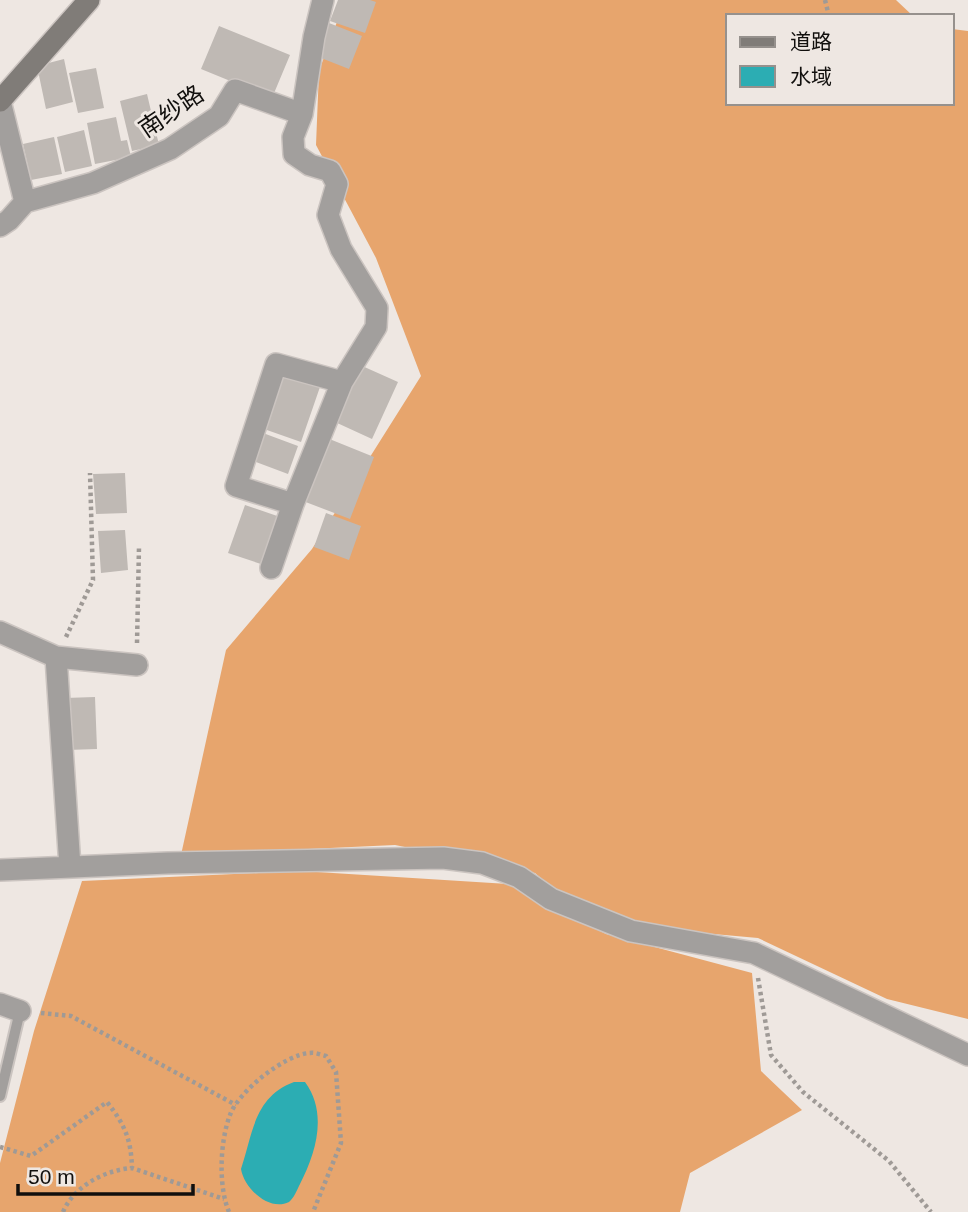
<svg xmlns="http://www.w3.org/2000/svg" width="968" height="1212" viewBox="0 0 968 1212" font-family="Arial,'Noto Sans SC',sans-serif">
  <style>
    .forest { fill: #e7a56d }
    .water { fill: #2cadb3 }
    .building { fill: #bfb9b4 }
    .lines { fill: none; stroke-linecap: round; stroke-linejoin: round }
    .lane-casing { stroke: #cbc4c0; stroke-width: 14 }
    .street-casing { stroke: #cbc4c0; stroke-width: 24 }
    .secondary-casing { stroke: #cbc4c0; stroke-width: 24 }
    .path { stroke: #9f9a96; stroke-width: 4.5; stroke-dasharray: 3.5 3.5; stroke-linecap: butt }
    .lane { stroke: #a29f9d; stroke-width: 10 }
    .street { stroke: #a29f9d; stroke-width: 21 }
    .secondary { stroke: #807c78; stroke-width: 21 }
    .labels { text-anchor: middle; dominant-baseline: central; stroke-width: 6; stroke-linejoin: round; paint-order: stroke }
    .street-label { font-size: 24px; fill: #110f0d; stroke: #eee7e2 }
  </style>
  <rect width="100%" height="100%" fill="#eee7e2"/>
  <path class="forest" d="M345,0H896L913,16H728V103H952V29L968,31V1019L887,999L758,938L658,929L566,900L535,873L395,845L181,855L226,650L312,549L421,376L376,258L316,145L319,71Z
    M301,871L508,884L606,934L752,973L761,1071L802,1110L690,1173L680,1212H0V1163L34,1031L82,881Z"/>
  <path class="water" d="M294,1082H305C328,1113 316,1153 300,1184C297,1190 294,1198 289,1202C269,1212 244,1188 241,1169C253,1133 254,1097 294,1082Z"/>
  <path class="building" d="M338,0H370L376,2L365,33L330,21Z
    M329,23L362,36L349,69L316,56Z
    M219,26L290,55L272,98L201,69Z
    M64,59L73,102L46,109L37,66Z
    M96,68L104,108L78,113L69,73Z
    M147,94L159,145L132,151L120,101Z
    M116,117L121,141L127,140L131,157L95,164L87,123Z
    M84,130L92,166L65,172L57,137Z
    M54,137L62,174L31,180L23,144Z
    M360,365L398,382L372,439L335,422Z
    M284,371L321,384L301,442L264,429Z
    M263,433L298,446L288,474L253,461Z
    M327,438L374,457L350,519L303,501Z
    M125,473L127,513L96,514L93,474Z
    M245,505L283,518L267,566L228,553Z
    M326,513L361,526L349,560L314,547Z
    M125,530L128,570L101,573L98,531Z
    M95,697L97,749L67,750L65,698Z"/>
  <g class="lines">
    <defs>
      <path id="lane" d="M0,1096L20,1011"/>
      <path id="street" d="M0,101L25,202
        M0,226L9,220L25,202L93,183L170,149L219,116L235,90L302,114
        M293,504L236,486L276,364L342,382
        M271,568L293,504L342,382L376,327L377,308L341,249L328,215L337,184L330,171L310,165L294,154L293,137L302,114L314,37L323,0
        M0,632L56,657L137,665
        M56,657L70,867
        M0,870L168,863L443,858L482,863L519,877L551,899L631,931L754,953L968,1055
        M0,1004L20,1011"/>
      <path id="secondary" d="M0,101L89,0"/>
    </defs>
    <use href="#lane" class="lane-casing"/>
    <use href="#street" class="street-casing"/>
    <use href="#secondary" class="secondary-casing"/>
    <path class="path" d="M825,0L829,16
      M66,637L93,580L90,473
      M137,643L139,547
      M758,978L771,1055L803,1092L889,1161L931,1212
      M41,1013L71,1016L236,1105
      M0,1147L31,1156L107,1102C125,1125 131,1139 132,1168
      M63,1212C74,1186 105,1170 132,1168L224,1199
      M229,1212C218,1186 220,1141 230,1115C238,1092 285,1054 310,1053C315,1052 321,1055 326,1056L336,1072L341,1143L313,1212"/>
    <use href="#lane" class="lane"/>
    <use href="#street" class="street"/>
    <use href="#secondary" class="secondary"/>
  </g>
  <g class="labels">
    <g class="street-label">
      <text transform="translate(171 111) rotate(-34)">南纱路</text>
    </g>
  </g>
  <rect x="726" y="14" width="228" height="91" fill="#eee7e2" stroke="#96918d" stroke-width="2"/>
  <rect x="740" y="37" width="35" height="10" fill="#807c78" stroke="#96918d" stroke-width="2"/>
  <text x="790" y="49" font-size="21" fill="#110f0d">道路</text>
  <rect x="740" y="66" width="35" height="21" fill="#2cadb3" stroke="#96918d" stroke-width="2"/>
  <text x="790" y="84" font-size="21" fill="#110f0d">水域</text>
  <path d="M18 1184v10h175v-10" fill="none" stroke="#110f0d" stroke-width="3.5"/>
  <text x="28" y="1184" font-size="21" fill="#110f0d" stroke="#eee7e2" stroke-width="5" paint-order="stroke">50 m</text>
</svg>
